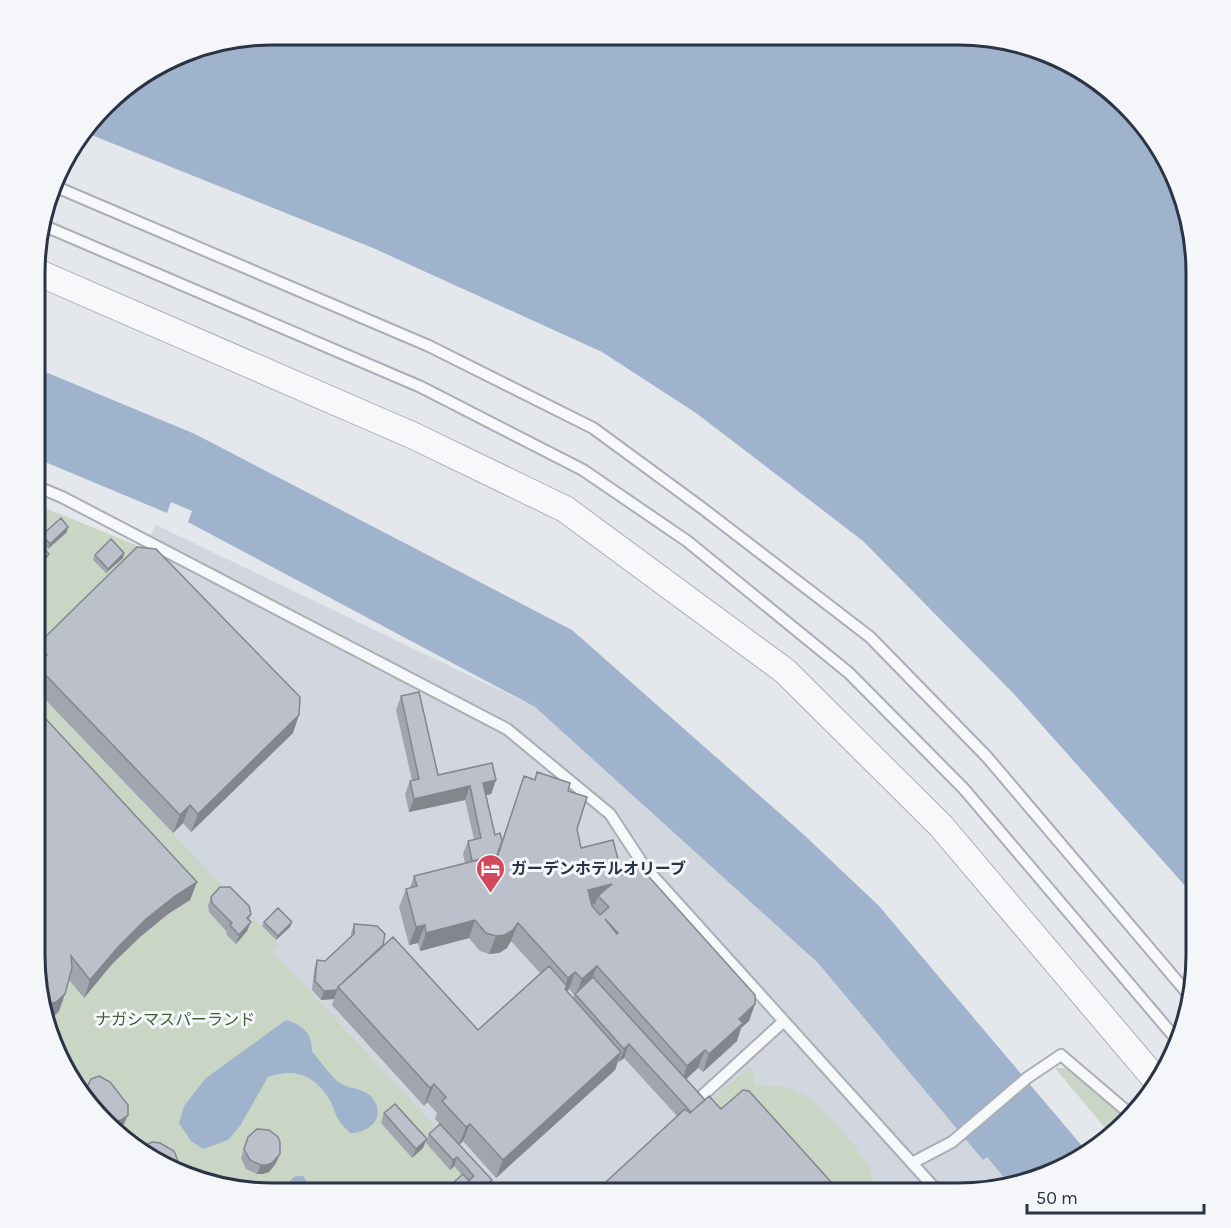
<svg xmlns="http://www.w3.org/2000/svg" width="1231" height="1228" viewBox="0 0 1231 1228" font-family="Karla,'Noto Sans JP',sans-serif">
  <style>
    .built { fill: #d2d6de }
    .green { fill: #c9d6c5 }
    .water { fill: #9fb4cc }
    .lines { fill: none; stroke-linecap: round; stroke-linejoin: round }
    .service-casing { stroke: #a9aeb7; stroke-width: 14 }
    .tertiary-casing { stroke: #a9aeb7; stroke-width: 28 }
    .service { stroke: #f7f8fa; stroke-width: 10 }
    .tertiary { stroke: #f7f8fa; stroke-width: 26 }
    .wall { fill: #a1a5ae; fill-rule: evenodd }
    .shaded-wall { fill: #83868d }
    .building { fill: #bbc0ca; stroke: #83868d; stroke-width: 1.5; fill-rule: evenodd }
    .labels { text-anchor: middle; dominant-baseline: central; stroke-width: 6; stroke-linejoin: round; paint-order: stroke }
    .poi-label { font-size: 16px; font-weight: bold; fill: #2b3445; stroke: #f4f6f9; text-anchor: start }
    .park-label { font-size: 16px; fill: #3f6138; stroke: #f4f6f9 }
    .rim { fill: none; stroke: #2b3445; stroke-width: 3 }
  </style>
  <rect width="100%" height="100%" fill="#e4e7ec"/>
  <path class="built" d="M156,525L535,707L818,963L983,1159L987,1157L1011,1186L974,1193H497L271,951L277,944L37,691L143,548Z"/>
  <path class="green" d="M38,505L143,548L37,651Z
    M37,691L278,944L272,951L497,1193H257L167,1169L83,1100L47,1032L35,971Z
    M749,1067L753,1070L754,1085L788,1087L814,1100L856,1147L869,1168L878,1193H821L715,1125L701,1109Z
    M1055,1068H1068L1125,1118L1111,1135Z"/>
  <path class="water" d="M273,35L989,36L1077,66L1148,128L1184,196L1196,257V898L1013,693L863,541L696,413L602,352L373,248L84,132L116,93L196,47Z
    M38,369L195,434L572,630L802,833L879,906L1088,1153L1035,1181L1011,1186L987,1157L983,1160L818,963L535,707L188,522L192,511L171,502L167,513L38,459Z
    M286,1020C303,1025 312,1033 312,1051C320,1061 328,1072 337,1081C349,1091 365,1086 374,1100C386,1119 367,1134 350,1133C346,1129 341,1124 338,1119C334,1112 333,1104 328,1097C313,1074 293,1068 268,1077L240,1126L228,1140L203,1149L191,1141L179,1123L184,1106L206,1078Z
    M295,1176H303L314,1193H277Z"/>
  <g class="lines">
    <defs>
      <path id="service" d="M54,186L429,346L593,428L702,508L870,637L987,757L1189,995
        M40,224L421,387L583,470L687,541L849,673L964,789L1177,1040
        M38,487L62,497L507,729L610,814L644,866L939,1193
        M692,1105L784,1021
        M912,1163L952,1142L1027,1078L1061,1055L1129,1113"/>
      <path id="tertiary" d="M39,273L414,436L565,509L785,671L941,826L1156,1080"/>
    </defs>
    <use href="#service" class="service-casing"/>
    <use href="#tertiary" class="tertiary-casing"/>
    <use href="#service" class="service"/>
    <use href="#tertiary" class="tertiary"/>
  </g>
  <path class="wall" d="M67,532L48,549L40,540L42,535Z
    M95,555L123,558L106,573L93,560Z
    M37,645L293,733L191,832L183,823L173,833L37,691Z
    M401,696L438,775L496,780L491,794L486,795L497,855L524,776L568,791L581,848L622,875L626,865L755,1004L749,1021L741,1028L737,1041L703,1072L698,1068L686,1079L705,1100L721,1109L841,1193L677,1116L624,1058L619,1062L618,1061L615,1070L496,1178L463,1141L459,1145L488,1189L497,1193H445L447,1188L462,1175L454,1166L450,1170L426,1143L429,1134L454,1139L435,1119L437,1113L427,1102L424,1106L332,1005L334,999L321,1000L312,990L314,970L317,960L325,961L351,937V933L354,924L383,945L478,1030L540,973L511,941L507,948L499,953L489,954L480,951L469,938L420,951L418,943L409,945L399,907L406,889L410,888L414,876L465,863L463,854L468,841L474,839L465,800L409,812L405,794L410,781L412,780L396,710ZM569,989L574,995L573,998L567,991Z
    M197,882L190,900L168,914L140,937L112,964L84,998L69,980L59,1011L50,1020L45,1021L35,971Z
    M211,897L251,914L249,920L247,931L236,944L226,934L227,932L209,912L208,906Z
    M264,922L290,927L276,940L262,926Z
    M85,1091L124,1124L119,1129L84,1100L82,1098Z
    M384,1113L423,1148L412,1158L381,1123Z
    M248,1137L276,1163L269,1172L263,1174H257L246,1169L241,1158Z"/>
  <path class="shaded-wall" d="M68,527L67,532L48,549L50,544Z
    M124,553L123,558L106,573L108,569Z
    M49,554L47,558L37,567V564Z
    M299,715L293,733L191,832L198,814Z
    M496,780L491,794L478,797L483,783Z
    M470,786L465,800L409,812L414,799Z
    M190,805L183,823L173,833L180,815Z
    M197,882L190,900L168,914L140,937L112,964L84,998L90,980L119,946L146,919L175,896Z
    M612,884L598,896L595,904L581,908L588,890Z
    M475,920L469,938L420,951L426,933Z
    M251,922L247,931L236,944L239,935Z
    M292,922L290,927L276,940L278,936Z
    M518,923L511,941L507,948L499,953L489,954L496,936Z
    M425,925L418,943L409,945L416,927Z
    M597,966L590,983L575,997L582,979Z
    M575,972L569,989L561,996L568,978Z
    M337,990L334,999L321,1000L324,991Z
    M65,994L59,1011L50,1020L45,1021L42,1007L43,1005Z
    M755,1004L749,1021L741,1028L737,1041L703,1072L709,1054L739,1019Z
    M629,1044L624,1058L619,1062L624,1049Z
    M705,1050L698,1068L681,1084L687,1066Z
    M621,1052L615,1070L496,1178L503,1160Z
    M434,1084L427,1102L424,1106L430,1088Z
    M128,1115L124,1124L119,1129L113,1124L114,1122Z
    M470,1124L463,1141L459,1145L466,1127Z
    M427,1139L423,1148L412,1158L416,1149Z
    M280,1154L276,1163L269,1172L263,1174H257L261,1165Z
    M457,1157L454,1166L450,1170L453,1160Z
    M492,1180L488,1189L484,1193H477Z"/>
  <path class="building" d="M61,518L68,527L50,544L42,535Z
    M111,539L124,553L108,569L95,555Z
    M37,541L49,554L37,564Z
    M137,547L156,549L300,697L299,715L198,814L190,805L180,815L37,666V665L47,655L37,645Z
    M419,692L438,775L492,763L496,780L483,783L495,835L500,833L502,841L497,855L472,861L468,841L481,838L470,786L414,799L410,781L419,779L401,696Z
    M44,717L197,882L175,896L146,919L119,946L90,980L71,956L72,968L65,994L56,1002L43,1005L42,1004L35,971L36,723Z
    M537,772L570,783L568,791L587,797L577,829L581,848L613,840L622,875L629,868L626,865L633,859L755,995V1004L739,1019L743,1023L709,1054L705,1050L687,1066L597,966L582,979L575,972L568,978L518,923L513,930L505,935L496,936L486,933L475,920L426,933L425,925L416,927L406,889L417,886L414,876L498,855L524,776L535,780ZM612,884L598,896L609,907L600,915L592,906L588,890ZM605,919L618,933L617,934Z
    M220,887H230L249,906L251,914L247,918L251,922L239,935L230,925L232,923L212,903L211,897Z
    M278,908L292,922L278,936L264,922Z
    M354,924L377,926L385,934L383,945L338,987L337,990L324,991L315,981L317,960L325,961L354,934Z
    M393,937L478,1030L549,966L567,986L565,989L621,1052L503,1160L470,1124L466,1127L442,1101L446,1097L434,1084L430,1088L338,987Z
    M593,977L705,1100L691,1112L629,1044L624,1049L575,994Z
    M99,1076L110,1082L128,1105V1115L121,1120L114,1122L107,1118L90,1100L85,1091L91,1079Z
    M743,1090L749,1091L841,1193H594L685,1109L690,1113L709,1096L721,1109Z
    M395,1104L427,1139L416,1149L384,1113Z
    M440,1124L492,1180L477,1193H452L447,1188L463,1174L469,1181L474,1176L457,1157L453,1160L429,1134Z
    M257,1129L269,1130L278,1137L280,1142V1154L272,1163L267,1165H261L250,1160L244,1149L248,1137Z
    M152,1142L160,1143L174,1151L180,1166L179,1172L167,1169L141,1147Z
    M487,1188L489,1190L492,1188L497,1193H482Z"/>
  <defs>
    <symbol id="hotel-pin" viewBox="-11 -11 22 30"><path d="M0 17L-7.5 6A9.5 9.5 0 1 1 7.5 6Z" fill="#d1495b" stroke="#f4f6f9"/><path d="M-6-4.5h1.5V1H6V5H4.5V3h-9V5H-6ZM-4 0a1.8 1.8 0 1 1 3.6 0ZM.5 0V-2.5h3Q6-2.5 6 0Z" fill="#fff"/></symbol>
  </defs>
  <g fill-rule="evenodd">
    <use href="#hotel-pin" x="474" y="852" width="33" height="45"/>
  </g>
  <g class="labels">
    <g class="poi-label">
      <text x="511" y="868">ガーデンホテルオリーブ</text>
    </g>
    <g class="park-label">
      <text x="175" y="1019">ナガシマスパーランド</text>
    </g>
  </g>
  <path d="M0 0H1231V1228H0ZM273 45H958A228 228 0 0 1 1186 273V955A228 228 0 0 1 958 1183H273A228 228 0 0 1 45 955V273A228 228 0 0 1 273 45Z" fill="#f4f6f9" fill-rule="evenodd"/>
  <path class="rim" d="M273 45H958A228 228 0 0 1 1186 273V955A228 228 0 0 1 958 1183H273A228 228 0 0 1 45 955V273A228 228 0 0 1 273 45Z"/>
  <path d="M1027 1204v9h177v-9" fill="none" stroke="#2b3445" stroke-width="3"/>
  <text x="1036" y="1204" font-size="18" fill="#2b3445" stroke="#f4f6f9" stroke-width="4.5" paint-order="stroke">50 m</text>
</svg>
